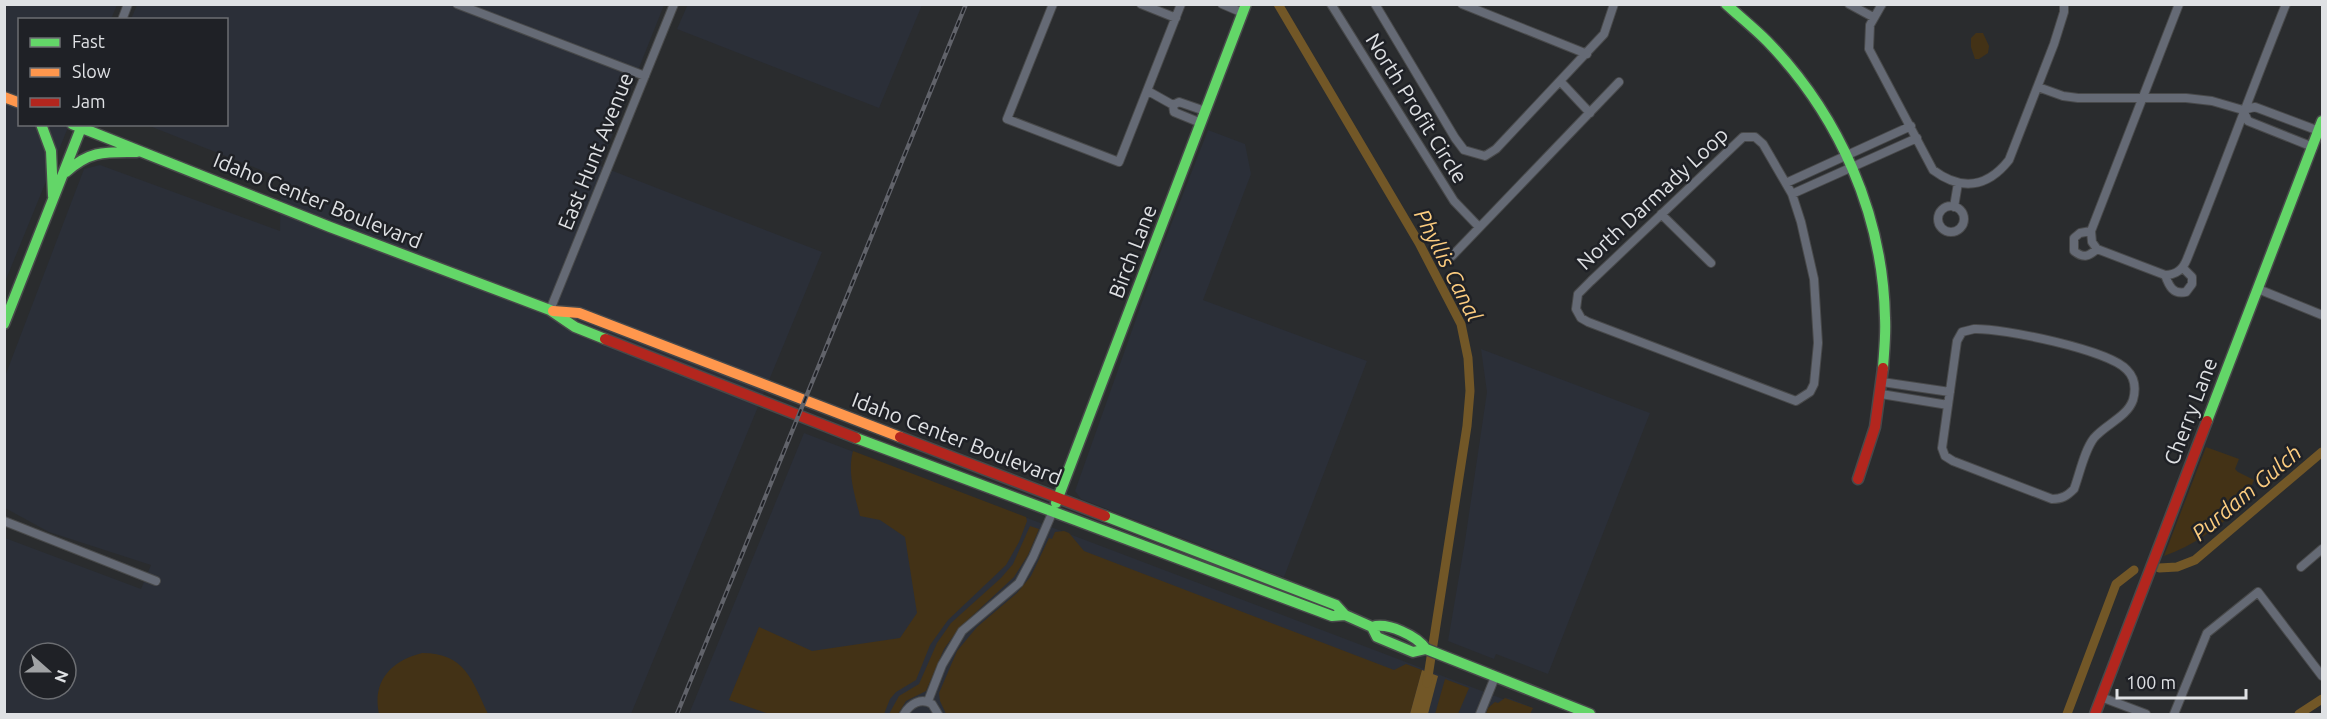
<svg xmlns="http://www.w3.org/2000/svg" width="2327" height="719" viewBox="0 0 2327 719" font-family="Ubuntu,sans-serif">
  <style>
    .built { fill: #2b2f38; fill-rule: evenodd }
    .green { fill: #433216 }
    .water { fill: #725727 }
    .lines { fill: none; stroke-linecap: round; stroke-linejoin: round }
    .canal { stroke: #725727; stroke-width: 9 }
    .street-casing { stroke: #48494a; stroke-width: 10 }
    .fast-casing { stroke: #48494a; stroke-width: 13 }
    .slow-casing { stroke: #48494a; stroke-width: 13 }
    .jam-casing { stroke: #48494a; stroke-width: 13 }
    .street { stroke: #656a75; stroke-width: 8 }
    .fast { stroke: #63d668; stroke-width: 10 }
    .slow { stroke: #ff974d; stroke-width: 10 }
    .jam { stroke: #b3261e; stroke-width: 10 }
    .rail-casing { stroke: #61636a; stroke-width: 4.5 }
    .rail { stroke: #1f2126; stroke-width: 2; stroke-dasharray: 7; stroke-linecap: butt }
    .labels { text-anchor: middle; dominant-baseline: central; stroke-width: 5; stroke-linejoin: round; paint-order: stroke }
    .street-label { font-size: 21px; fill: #dfe1e4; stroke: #1f2126 }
    .water-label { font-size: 22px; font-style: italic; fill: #fccc7f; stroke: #1f2126 }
  </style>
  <rect width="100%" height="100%" fill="#2a2c2e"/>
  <path class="built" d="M688,4H922V5L879,108L677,29Z
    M5,5H117L111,19L20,20V124L69,125L5,282Z
    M137,5H664L600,166L822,252L631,714H5V538L141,589L151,565L49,532L5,508L4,379L84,169L100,165L280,231L281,178L147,125L226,124V20L131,19ZM30,653H66V689H30Z
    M1208,130L1245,144L1251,174L1203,300L1367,361L1284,577L1081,499L1075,491L1153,271Z
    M1481,349L1650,413L1548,674L1496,654L1494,659L1448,641L1465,541L1487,392Z
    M804,433L1503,699L1509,698L1533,708L1530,714H689Z"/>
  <path class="green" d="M1976,33H1983L1989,46L1988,53L1979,59H1975L1971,47V38Z
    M2206,447L2239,459L2235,469L2238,472L2254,480L2251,487L2254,497C2226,520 2199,544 2164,556Z
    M853,451L1026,517L1027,521L1019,542L1006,565L948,620L930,645L916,680L896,692L890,699L884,714H769L729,700L759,627L812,651L900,638L917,613L905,537L880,520L860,516C855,495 847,473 853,451Z
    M1030,526L1039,529L1028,555L1014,577L959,628L944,649L926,691L906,701L898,714H889L899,696L919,684L937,643L951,623L1001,578L1013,564Z
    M1064,531L1069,533L1084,551L1394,670L1406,664L1422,670L1410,714H946L940,701L939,693L957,651L977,627L1017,593L1031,576L1049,538L1052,539L1055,532Z
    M422,653C465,653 472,680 488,714H379C372,681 391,661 422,653Z
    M1445,679L1469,688L1458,714H1435Z
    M1505,698L1533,708L1530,714H1486L1488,708L1495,702L1498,703Z"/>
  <path class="water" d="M1422,670L1438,676L1428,714H1410Z"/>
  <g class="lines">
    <path class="canal" d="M1278,4L1419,243L1461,324L1468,358L1470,391L1467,426L1427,683
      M2159,568L2177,567L2195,560L2322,452
      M2067,714L2116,584L2134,570
      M2299,714L2322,699"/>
    <defs>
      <path id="street" d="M457,4L645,76
        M1053,4L1007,119L1119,162L1181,4
        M1141,4L1176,18
        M1222,4L1243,13
        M1331,4L1454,201L1479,227
        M1375,4L1455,138L1464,150L1485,156L1496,149L1604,34L1614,4
        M1462,4L1587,54
        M1849,4L1873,17
        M1882,4L1870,25L1869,49L1933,170C1961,191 1987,188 2009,160L2054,44L2064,12V4
        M2179,4L2091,231L2092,242L2097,249L2165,275C2177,275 2183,269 2187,259C2221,174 2252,89 2286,4
        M122,20L128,4
        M1560,81L1590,113
        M2038,87L2063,96L2078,98H2186L2212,101L2243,110L2255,107L2319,131
        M1148,91L1173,105L1174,112L1201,123
        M1173,105L1179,102L1205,111
        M2243,110L2248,121L2313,147
        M1743,137H1755L1763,144L1792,194L1801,222L1814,279L1818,343L1814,384L1810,392L1796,401L1588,322L1581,318L1576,309L1578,294L1591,281Z
        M1786,183L1911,126
        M1792,194L1917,138
        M1938 219a13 13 0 1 1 26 0a13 13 0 1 1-26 0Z
        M1954,207L1958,183
        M1661,214L1711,263
        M2091,231L2080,233L2074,238V251C2084,259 2089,256 2097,249
        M1452,256L1619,82
        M2165,275C2169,286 2173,295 2186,292L2192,284V277L2183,268
        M2258,289L2322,315
        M550,310L674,4
        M1974,329C2002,328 2110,350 2127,370C2135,378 2136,389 2133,400C2127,417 2106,424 2094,438C2084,451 2080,473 2074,489C2067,496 2062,499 2052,499L1953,461L1945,456L1942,448L1957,341L1962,332Z
        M1882,382L1950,392
        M1881,394L1948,405
        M4,521L156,581
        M2301,567L2322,549
        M2101,697L2146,714
        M928,701L942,665L962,631L1019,583L1033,557L1053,511
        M904,714C910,704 921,697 932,704L938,714
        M1480,714L1495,677
        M2174,714L2207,633L2258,592L2322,676"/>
      <path id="fast" d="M1726,4C1739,16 1754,28 1767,41C1839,115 1883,214 1885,318C1886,335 1884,352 1883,368
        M41,124L51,151L53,196
        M72,124L330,227L550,310L575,327L605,339
        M66,172C90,150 106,152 137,152
        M4,324L81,128
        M2207,421L2322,121
        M856,438L1332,616L1345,615
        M1056,503L1246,4
        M1105,516L1336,605L1345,615L1372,627C1388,622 1417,636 1426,649L1590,714
        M1372,627L1377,637L1413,652L1426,649"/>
      <path id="slow" d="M4,97L20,103
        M553,311L579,313L900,437"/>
      <path id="jam" d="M605,339L856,438
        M900,437L1105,516
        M1858,479L1875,427L1883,368
        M2095,714L2207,421"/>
    </defs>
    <use href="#street" class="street-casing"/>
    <use href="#fast" class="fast-casing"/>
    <use href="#slow" class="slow-casing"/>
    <use href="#jam" class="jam-casing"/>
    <use href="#street" class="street"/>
    <use href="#fast" class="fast"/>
    <use href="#slow" class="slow"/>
    <use href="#jam" class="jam"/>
    <defs>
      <path id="rail" d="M677,714L966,4"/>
    </defs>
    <use href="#rail" class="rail-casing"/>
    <use href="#rail" class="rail"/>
  </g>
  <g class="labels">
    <g class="street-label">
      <text transform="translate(1417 108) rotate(58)">North Profit Circle</text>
      <text transform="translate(595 151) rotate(-68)">East Hunt Avenue</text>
      <text transform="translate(1652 198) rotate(-43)">North Darmady Loop</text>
      <text transform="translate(318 200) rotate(22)">Idaho Center Boulevard</text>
      <text transform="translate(1132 251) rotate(-69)">Birch Lane</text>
      <text transform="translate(2190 411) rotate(-69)">Cherry Lane</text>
      <text transform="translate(957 438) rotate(21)">Idaho Center Boulevard</text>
    </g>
    <g class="water-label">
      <text transform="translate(1449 265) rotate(63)">Phyllis Canal</text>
      <text transform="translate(2246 492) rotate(-40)">Purdam Gulch</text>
    </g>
  </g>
  <rect width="2327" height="719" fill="none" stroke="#dfe1e4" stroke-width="12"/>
  <rect x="18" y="18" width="210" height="108" fill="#1f2126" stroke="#6c6e72" stroke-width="1.5"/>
  <rect x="30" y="38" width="30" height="9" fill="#63d668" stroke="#6c6e72" stroke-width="1.5"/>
  <text x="72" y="48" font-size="18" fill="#dfe1e4">Fast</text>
  <rect x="30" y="68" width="30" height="9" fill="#ff974d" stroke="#6c6e72" stroke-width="1.5"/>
  <text x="72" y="78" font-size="18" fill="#dfe1e4">Slow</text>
  <rect x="30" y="98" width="30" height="9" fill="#b3261e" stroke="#6c6e72" stroke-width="1.5"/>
  <text x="72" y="108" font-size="18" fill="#dfe1e4">Jam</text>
  <g transform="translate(48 671) rotate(111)"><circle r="28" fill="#1f2126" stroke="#6c6e72" stroke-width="1.5"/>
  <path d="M0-4.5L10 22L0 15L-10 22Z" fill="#a0a2a4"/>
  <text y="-9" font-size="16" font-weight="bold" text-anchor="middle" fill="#dfe1e4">N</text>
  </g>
  <path d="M2117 689v9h129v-9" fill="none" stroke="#dfe1e4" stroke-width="3"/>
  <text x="2126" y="689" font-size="18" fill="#dfe1e4" stroke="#1f2126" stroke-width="4.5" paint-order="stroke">100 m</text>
</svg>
